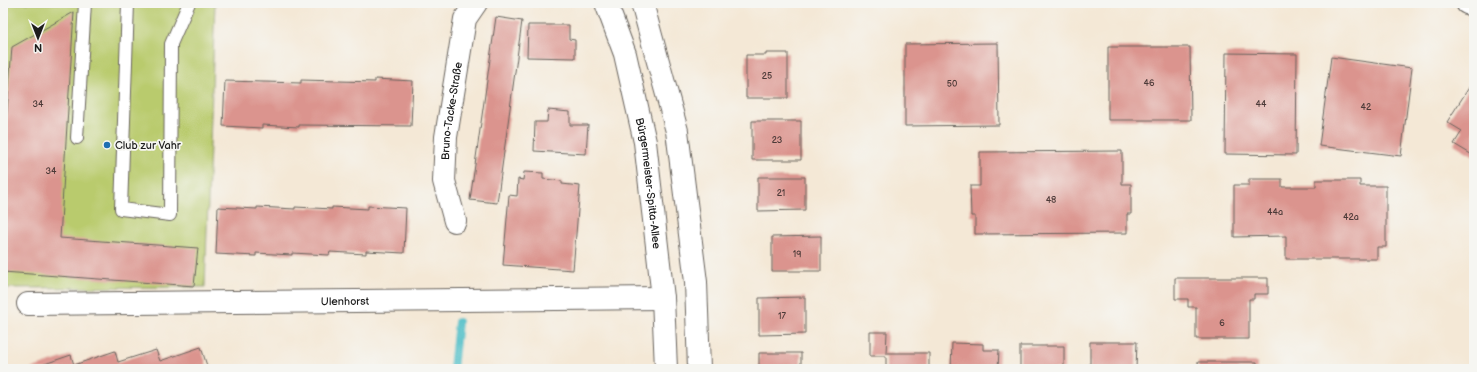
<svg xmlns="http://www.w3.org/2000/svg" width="1477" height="372" viewBox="0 0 1477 372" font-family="'Balsamiq Sans',sans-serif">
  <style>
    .green { fill: #b9cb6d; stroke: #6a7444 }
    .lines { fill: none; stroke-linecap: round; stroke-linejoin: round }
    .stream { stroke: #51bfc8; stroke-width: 8 }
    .building { fill: #db948e }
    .service-casing { stroke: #68635d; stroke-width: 14 }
    .minor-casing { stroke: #68635d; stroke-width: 24 }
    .secondary-casing { stroke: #68635d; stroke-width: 24 }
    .service { stroke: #fff; stroke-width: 12 }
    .minor { stroke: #fff; stroke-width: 22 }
    .secondary { stroke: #fff; stroke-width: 22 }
    .poi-dot { fill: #1f6fb2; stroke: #f6f6f2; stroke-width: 1.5 }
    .labels { text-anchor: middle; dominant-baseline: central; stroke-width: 3.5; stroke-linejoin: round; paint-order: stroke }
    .number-label { font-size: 9px; fill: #4c3a38 }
    .street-label { font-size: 11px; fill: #1c1c1c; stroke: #f6f6f2 }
    .poi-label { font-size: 11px; fill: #1c1c1c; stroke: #f6f6f2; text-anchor: start }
  </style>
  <rect width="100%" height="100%" fill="#f6f6f2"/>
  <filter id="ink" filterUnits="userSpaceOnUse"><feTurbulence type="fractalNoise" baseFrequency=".025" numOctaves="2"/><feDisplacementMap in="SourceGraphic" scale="8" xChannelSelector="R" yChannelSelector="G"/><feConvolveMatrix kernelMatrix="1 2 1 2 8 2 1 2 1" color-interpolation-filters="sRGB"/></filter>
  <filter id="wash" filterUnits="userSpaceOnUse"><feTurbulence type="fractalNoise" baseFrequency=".012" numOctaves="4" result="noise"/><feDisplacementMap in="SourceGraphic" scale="16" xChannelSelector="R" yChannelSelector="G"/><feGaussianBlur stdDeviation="0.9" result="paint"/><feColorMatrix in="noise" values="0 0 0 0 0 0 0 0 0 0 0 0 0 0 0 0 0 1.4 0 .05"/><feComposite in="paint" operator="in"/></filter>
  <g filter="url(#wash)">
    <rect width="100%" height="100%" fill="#f4e8d6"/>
    <path class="green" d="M3,3H215L205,287L3,288Z"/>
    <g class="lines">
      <path class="stream" d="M453,369L458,322"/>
    </g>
    <g id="blocks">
      <path class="building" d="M74,12L60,238L198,248L194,286L3,272V161L12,47Z
        M496,17L522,21L497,203L470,200Z
        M528,25H569V39L575,40V58L527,57Z
        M998,43L999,125L905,126V44Z
        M1108,47H1190L1191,120H1108Z
        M766,53H788V98H746V55H766Z
        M1226,53L1297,54L1296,155L1225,154Z
        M1331,57L1412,68L1401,156L1319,146Z
        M375,79L413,81L411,126L299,125V127L262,125V128L223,126L225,81L301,83V80L375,82Z
        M1470,86L1474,88V156L1454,144L1462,131L1447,122Z
        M548,110L570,112V125H588L586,154L534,151L535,122H547Z
        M752,121H801V160H752Z
        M1122,151V184H1131V214H1127V233L975,234V216H971L970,186H980V152Z
        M524,172L543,173V179L562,181V184L580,186L573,270L503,265L509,195L517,196L518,179L523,180Z
        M758,177H805V210L758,211Z
        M1249,179H1282V187H1316V180H1360V186H1386V247H1377V259H1286V236L1234,237V185H1249Z
        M368,206L406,208L404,253L366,251V254L330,252L329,255L292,253V255L256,253V256L216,254L218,207L257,209V207L295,209V207L332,209V207L368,209Z
        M821,236V271H772V237Z
        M1175,278H1268V294H1254V299H1249V339H1196V307H1188V299H1175Z
        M805,297V334L759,335V298Z
        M870,332H887L886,353H929V369H886V356H870Z
        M1090,342H1137L1136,369H1090Z
        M952,343L983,344V350H999L998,369H951Z
        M1020,346H1064V369H1020Z
        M201,347L208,369H30L71,355L74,365L115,351L118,362L156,350L160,361Z
        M759,353H801V369H759Z
        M1198,362H1257V369H1198Z"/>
    </g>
  </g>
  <g filter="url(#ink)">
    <use href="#blocks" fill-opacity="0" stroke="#68635d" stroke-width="1"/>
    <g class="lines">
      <defs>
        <path id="service" d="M128,3L121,209L170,215L171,44L189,3
          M77,138L85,3"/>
        <g id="minor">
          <path d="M1467,3L1474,6"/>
          <path id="s1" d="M455,221L444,181L446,137L465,19L476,3"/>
          <path id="s2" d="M28,304L663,298"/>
        </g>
        <g id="secondary">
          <path id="s3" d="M606,3L625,54L645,142L663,298L666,369"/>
          <path d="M642,3L677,131L696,282L699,369"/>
        </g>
      </defs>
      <use href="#service" class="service-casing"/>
      <use href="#minor" class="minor-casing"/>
      <use href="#secondary" class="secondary-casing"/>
      <use href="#service" class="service"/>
      <use href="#minor" class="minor"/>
      <use href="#secondary" class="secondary"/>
    </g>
  </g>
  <circle class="poi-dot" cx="107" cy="145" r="4"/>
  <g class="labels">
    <g class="number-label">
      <text x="767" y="76">25</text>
      <text x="1149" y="83">46</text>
      <text x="952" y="84">50</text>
      <text x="38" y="104">34</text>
      <text x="1261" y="104">44</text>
      <text x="1366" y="107">42</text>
      <text x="777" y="140">23</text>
      <text x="51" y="171">34</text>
      <text x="781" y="193">21</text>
      <text x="1051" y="200">48</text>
      <text x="1275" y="212">44a</text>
      <text x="1351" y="217">42a</text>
      <text x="797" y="254">19</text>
      <text x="782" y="316">17</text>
      <text x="1222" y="323">6</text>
    </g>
    <g class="street-label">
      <text stroke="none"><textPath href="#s1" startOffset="112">Bruno-Tacke-Straße</textPath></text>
      <text stroke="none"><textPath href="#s3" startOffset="186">Bürgermeister-Spitta-Allee</textPath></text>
      <text stroke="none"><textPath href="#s2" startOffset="317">Ulenhorst</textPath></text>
    </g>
    <g class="poi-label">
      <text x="115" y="145">Club zur Vahr</text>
    </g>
  </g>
  <rect width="1477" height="372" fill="none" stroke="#f6f6f2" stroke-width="16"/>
  <g transform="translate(38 38) rotate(180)" stroke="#f6f6f2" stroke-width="3" paint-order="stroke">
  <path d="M0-3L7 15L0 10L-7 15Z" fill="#1c1c1c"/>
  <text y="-6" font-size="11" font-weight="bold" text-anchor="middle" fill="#1c1c1c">N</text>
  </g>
</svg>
